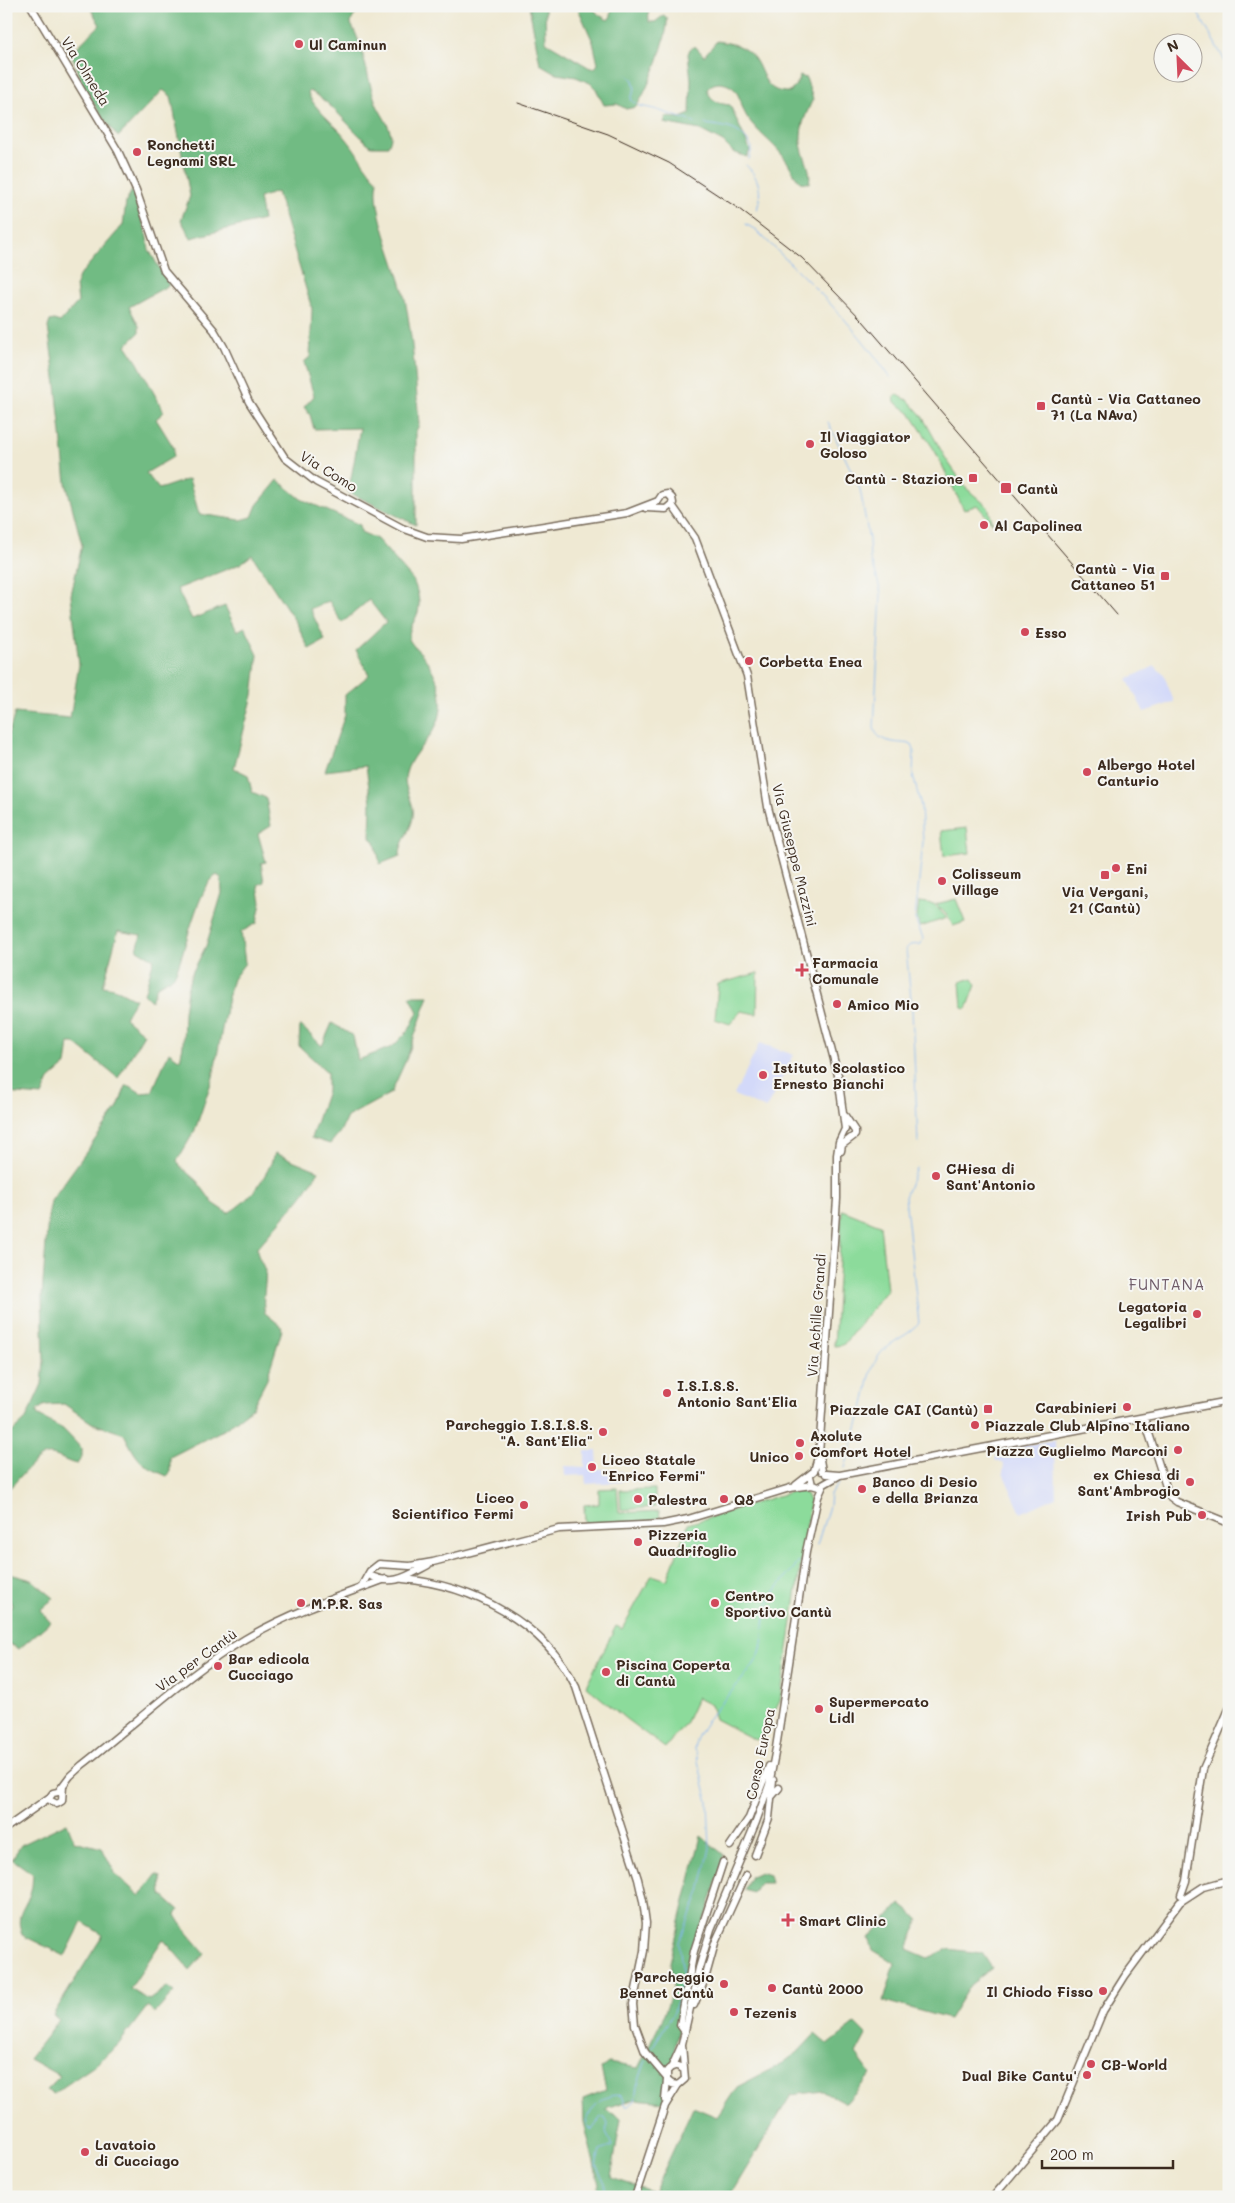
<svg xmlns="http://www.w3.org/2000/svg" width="1235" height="2203" viewBox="0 0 1235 2203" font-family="Mali,sans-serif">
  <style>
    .built { fill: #d3d9f9 }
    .green { fill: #8cdb9b; stroke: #64825c }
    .forest { fill: #71bb83; stroke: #567250 }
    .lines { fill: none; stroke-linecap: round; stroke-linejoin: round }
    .stream { stroke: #86b8f3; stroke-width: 1 }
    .secondary-casing { stroke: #7a6d5d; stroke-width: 9 }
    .secondary { stroke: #fff; stroke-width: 6 }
    .rail { stroke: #3b2a1e; stroke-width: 1 }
    .poi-dot { fill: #d1495b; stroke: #f6f6f2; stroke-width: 2 }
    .labels { text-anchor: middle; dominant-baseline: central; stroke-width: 4; stroke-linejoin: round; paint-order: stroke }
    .poi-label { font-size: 14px; font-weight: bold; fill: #3b2a1e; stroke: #f6f6f2; text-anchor: start }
    .street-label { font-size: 14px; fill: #3b2a1e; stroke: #f6f6f2 }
    .neighbourhood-label { font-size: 15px; letter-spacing: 1px; fill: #6f5b68; stroke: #f6f6f2 }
  </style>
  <rect width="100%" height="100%" fill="#f6f6f2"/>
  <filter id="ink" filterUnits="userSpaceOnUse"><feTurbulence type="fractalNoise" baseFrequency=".02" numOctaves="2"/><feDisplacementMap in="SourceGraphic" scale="10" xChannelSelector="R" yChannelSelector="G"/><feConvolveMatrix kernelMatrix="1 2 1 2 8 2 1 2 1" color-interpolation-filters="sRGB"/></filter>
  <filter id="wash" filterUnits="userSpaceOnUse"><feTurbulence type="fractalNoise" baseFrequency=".0096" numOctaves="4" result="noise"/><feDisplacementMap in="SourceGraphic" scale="20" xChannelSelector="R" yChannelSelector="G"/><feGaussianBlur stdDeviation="1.12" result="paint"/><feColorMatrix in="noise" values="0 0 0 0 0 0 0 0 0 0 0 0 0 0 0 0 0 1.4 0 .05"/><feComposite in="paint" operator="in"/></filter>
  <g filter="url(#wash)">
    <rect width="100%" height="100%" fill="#efe9d3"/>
    <path class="built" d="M1155,666L1164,675L1174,702L1144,712L1127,679Z
      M760,1043L794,1055L766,1109L734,1095Z
      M1055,1440L1056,1497L1021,1513L1003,1473L1004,1464L995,1460L999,1450Z
      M585,1451H597L598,1469H604L605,1474L622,1471V1482L586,1484L585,1475L565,1476V1466L585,1467Z"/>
    <path class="green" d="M896,394L909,401L922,416L946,459L966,488L988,507L993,524L977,505L964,510L935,451L910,413L895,402L894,397Z
      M967,828L970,853L944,856L941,831Z
      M956,899L965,922L953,926L947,915L936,904Z
      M919,902L934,904L947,918L920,927L917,918Z
      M758,973L757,1014L741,1011L730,1024L715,1019L718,984Z
      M973,978L976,985L967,1009L962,1008L960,982Z
      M842,1210L880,1225L887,1290L843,1345L834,1346Z
      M617,1488L619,1513L659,1511L660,1519L655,1518L651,1521L585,1523L584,1505L599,1504V1489Z
      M655,1489V1507L621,1510L620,1490Z
      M797,1490L806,1494L810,1503L780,1701L763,1735L755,1740L715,1719L711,1705L697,1698L686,1722L665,1748L626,1719L586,1686L616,1626L622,1629L652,1575L667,1580L688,1524Z"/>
    <path class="forest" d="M89,6H220L224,10L228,6H363C359,13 351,16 351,24C365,49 366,76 376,103C380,113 389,123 391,135C391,139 390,142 388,146H371C349,128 335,105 310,91L308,93C313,108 335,124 345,137C357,151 364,167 378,181C371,210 399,268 405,299C413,341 416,383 419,425L416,431V525L348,492C353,471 356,449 360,428L314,429L310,415L304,407L314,396L304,362L310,357L312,309L277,192L259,198L263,220L191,238L181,220L190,196L171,96L163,90L118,137C104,119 89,100 81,79C77,70 77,62 70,54L100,25Z
      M529,6H545L546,42L590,68H595L598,64L593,42L577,6H591L599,15L608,20L611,16L612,6H648L649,22H655L663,16L667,18C669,37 648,90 636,107L626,109L617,104L604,105L596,89L590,83L576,77L557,74L540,64Z
      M717,41C728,43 738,44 747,51C766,65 759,94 790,92L796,85L800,76L806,78L813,99C807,112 800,125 801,141C801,155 813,169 809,183L800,182C793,174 790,164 783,156C772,142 757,132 747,117C741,108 741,96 734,89C727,82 712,80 707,90C711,101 719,104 730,105L750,150L747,157L733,152L723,142L700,130L664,123L666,117L680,118L690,114L691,80L688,54L690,49L695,46L704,56Z
      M132,190L146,232L149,250L169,285L129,307L139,326V333L126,345L138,363L164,412L156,419L174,448L173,457L146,473L159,489L189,479L199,514L241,520L252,517L257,505L278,480L301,499L360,525L361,532L377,539L413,580C417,589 421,602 418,612C415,622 408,628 409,639C413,647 419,650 424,657C441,680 449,710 431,734C422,747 410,758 406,773C401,787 416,802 413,817C411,831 399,843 400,856L380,864L375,841L370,838L371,802L366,766L325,771L345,715V695L369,675L356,650L386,622L369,600L342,623L329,601L310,609L325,640L309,649L297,624L252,555L240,564L177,589L192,619L225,606L237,631L245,627L258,655L253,695L234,768L248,775L252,792L266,798L271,826L258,834L266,862L261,863L264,882L258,885L261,902L257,923L241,932L245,963L233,979L229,992L213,1077L195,1130L177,1161L182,1168L197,1181L213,1203L228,1213C250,1201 267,1177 275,1153L319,1171L302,1196L257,1248C257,1258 263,1263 265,1271C267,1283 261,1299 265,1313L281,1326L282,1330L266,1381L252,1408L225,1429L170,1457V1473L167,1476C139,1464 138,1461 124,1434L92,1423L64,1404L45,1405L37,1410V1415L63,1429L82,1449V1457L77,1464C68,1463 60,1456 51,1455C37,1452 18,1482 6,1491V1438L26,1419L42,1384L44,1361L42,1296L48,1217L51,1201L117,1109L126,1086H130L141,1093L152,1092L169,1052L180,1060L183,1046L184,1012L187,990L191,975L206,946L222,893L221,878L217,875C198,885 185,953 175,974L171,978L157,986L151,1001L144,994L154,959L137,950L141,935L118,931L103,986L114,988L135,999L125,1018L144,1034L118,1078L74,1043H69L66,1065L49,1080L42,1096L6,1093V741L15,713L70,718L79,665L71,595L82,545L66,483L56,385L48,327L50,321L54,320L60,322L78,302L76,285L79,276L123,225L126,202Z
      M410,996H429L406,1060L391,1093L347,1117L340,1132L330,1144L311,1138L327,1091V1072L299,1046L300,1025L322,1046L332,1023L353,1036L358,1060L392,1047L409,1030L418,1012Z
      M6,1573L32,1580L54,1598L40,1610L50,1622L19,1649L6,1642V1609L13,1606L6,1594Z
      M67,1823L74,1841L102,1848L116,1875L140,1896L157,1874L161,1877L162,1895L179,1910L176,1915L184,1928L205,1953L190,1970L163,1939L130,1989L149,2000L167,1987L174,1992L155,2013L147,2007L118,2045L94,2066L53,2094L46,2090L60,2076L29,2059L59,2020L53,2015L103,1935L82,1922L65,1956L22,1935C14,1913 26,1909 31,1890C33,1885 32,1879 33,1874L12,1859L21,1845Z
      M701,1836L723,1854V1862L694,1951L664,2102L636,2099L608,2107L606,2110L621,2119L611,2178L654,2192L693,2107L717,2117L737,2087L783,2063L798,2052L815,2034L828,2045L855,2024L866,2035L856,2054L871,2074L846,2103L823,2091L791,2095L729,2197H593L599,2184L584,2122L583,2099L606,2090L601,2069L608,2063L638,2068L662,2020L674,1986L670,1962Z
      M760,1872L769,1875L771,1883H759L753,1893L744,1890L751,1876Z
      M900,1904L919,1919L907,1949L928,1958L948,1949L982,1953L992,1968L970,1985L949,2019L884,2001L895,1963L873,1950L869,1938Z"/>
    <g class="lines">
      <path class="stream" d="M1194,6L1226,63L1229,85
        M627,75L633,80L635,90L631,98L632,101L640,106L654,109L697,123
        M705,124C726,127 741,127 752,148L749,159
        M746,165C760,179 762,191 757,210
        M746,224L757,231C804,277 853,322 890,377
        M828,422L860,489L869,539L870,559L875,571L881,593L874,728C878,744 898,742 912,744L914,749L913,775L921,806L923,842L915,919L923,938L921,944L910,945L906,949L912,1009L918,1142
        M845,1468C851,1447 858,1426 864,1405C868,1388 869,1368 880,1354C891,1340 909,1336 919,1323L905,1197L916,1168
        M817,1545L829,1506L830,1494L841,1480
        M652,2048L674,2012L683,1976L679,1942L700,1892L710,1848L708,1802L696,1753L694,1750C695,1724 742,1684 756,1661C765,1646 762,1629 766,1613C769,1593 787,1577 799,1562
        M605,2197V2183L596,2165L600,2151L612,2146L606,2132L608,2124L605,2118H601L592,2130L587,2125C587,2109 606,2091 622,2096L626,2106H629L635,2101L637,2086L646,2060"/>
    </g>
  </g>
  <g filter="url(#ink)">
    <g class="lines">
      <defs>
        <path id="secondary" d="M31,6L118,151L136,190L164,271L214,330L224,347L249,402L285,458L316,482L402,528L427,537L461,539L627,513L658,501
          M672,505L695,538L747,676L768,807L838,1075L845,1129L839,1142L837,1155V1199L819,1454L822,1471
          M646,508L666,509L673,503L672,498L668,494L662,495L658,501
          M841,1151L842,1145L855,1135V1131L845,1116
          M1144,1418L1169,1496L1177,1502L1229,1523
          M826,1474L839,1475
          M810,1476L812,1485L819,1487L840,1475L1229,1401
          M796,1485L814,1471L818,1457
          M369,1575C394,1587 407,1576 428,1565
          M403,1579C472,1585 545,1623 576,1687L638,1879L643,1901L646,1923L644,1951L633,2004L635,2025L645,2052L666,2077
          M361,1587L370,1571L379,1564L410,1566L433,1562L559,1529L663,1524L688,1519L790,1488L812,1485
          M772,1796L779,1788
          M51,1801L57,1804L62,1801L63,1786
          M6,1828L50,1797L53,1793L58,1792L70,1776L82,1765C136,1723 187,1674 245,1639C289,1613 339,1596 386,1579
          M730,1846L749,1818L769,1766
          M755,1855L769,1818L773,1780
          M1181,1895L1186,1881L1203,1769L1229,1709
          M694,2005L705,1979L715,1943L746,1875
          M685,2032L680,2025L694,1951L723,1862
          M682,2045L685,2079L678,2085L672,2084L667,2080V2071C672,2065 678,2064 684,2070
          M672,2066L682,2044L699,1968L711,1929L756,1822L769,1785L776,1748L806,1552L818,1497L823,1486
          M665,2100L667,2080
          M635,2197L665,2106L678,2085
          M993,2197L1058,2120L1103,2011L1125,1976L1180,1902L1203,1887L1229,1880"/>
      </defs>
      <use href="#secondary" class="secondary-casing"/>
      <use href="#secondary" class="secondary"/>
      <path class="rail" d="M518,103L608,134L669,163L739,209L802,258L863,321L1117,615"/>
    </g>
  </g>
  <g class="poi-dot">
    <circle cx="299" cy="44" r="5"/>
    <circle cx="137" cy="152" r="5"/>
    <rect x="1036" y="401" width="10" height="10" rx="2.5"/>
    <circle cx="810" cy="444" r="5"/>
    <rect x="968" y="473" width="10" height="10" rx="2.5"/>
    <rect x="1000" y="482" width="12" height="12" rx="2.5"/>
    <circle cx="984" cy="525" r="5"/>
    <rect x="1160" y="571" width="10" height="10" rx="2.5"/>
    <circle cx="1025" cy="632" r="5"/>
    <circle cx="749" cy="661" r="5"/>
    <circle cx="1087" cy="772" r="5"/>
    <circle cx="1116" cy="868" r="5"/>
    <rect x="1100" y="870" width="10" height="10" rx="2.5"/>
    <circle cx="942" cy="881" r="5"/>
    <path d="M799.5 962.5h5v5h5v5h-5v5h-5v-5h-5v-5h5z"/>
    <circle cx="837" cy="1004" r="5"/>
    <circle cx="763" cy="1075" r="5"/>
    <circle cx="936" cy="1176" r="5"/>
    <circle cx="1197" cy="1314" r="5"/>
    <circle cx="667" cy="1393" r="5"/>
    <circle cx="1127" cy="1407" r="5"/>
    <rect x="983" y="1404" width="10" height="10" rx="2.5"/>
    <circle cx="975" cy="1425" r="5"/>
    <circle cx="603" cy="1432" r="5"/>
    <circle cx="800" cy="1443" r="5"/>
    <circle cx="1178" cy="1450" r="5"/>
    <circle cx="799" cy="1456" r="5"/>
    <circle cx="592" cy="1467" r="5"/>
    <circle cx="1190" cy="1482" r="5"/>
    <circle cx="862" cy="1489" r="5"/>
    <circle cx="638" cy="1499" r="5"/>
    <circle cx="724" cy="1499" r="5"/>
    <circle cx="524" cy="1505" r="5"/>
    <circle cx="1202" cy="1515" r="5"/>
    <circle cx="638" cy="1542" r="5"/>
    <circle cx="301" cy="1603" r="5"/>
    <circle cx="715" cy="1603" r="5"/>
    <circle cx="218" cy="1666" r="5"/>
    <circle cx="606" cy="1672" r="5"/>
    <circle cx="819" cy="1709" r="5"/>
    <path d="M785.5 1912.5h5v5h5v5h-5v5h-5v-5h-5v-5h5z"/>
    <circle cx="724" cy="1984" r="5"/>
    <circle cx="772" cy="1988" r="5"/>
    <circle cx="1103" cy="1991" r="5"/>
    <circle cx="734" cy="2012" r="5"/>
    <circle cx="1091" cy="2064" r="5"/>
    <circle cx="1087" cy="2075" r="5"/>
    <circle cx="85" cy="2152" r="5"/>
  </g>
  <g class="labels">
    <g class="poi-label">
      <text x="309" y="44">Ul Caminun</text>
      <text x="147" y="144">Ronchetti<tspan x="147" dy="16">Legnami SRL</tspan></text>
      <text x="1051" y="398">Cantù - Via Cattaneo<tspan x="1051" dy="16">71 (La NAva)</tspan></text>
      <text x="820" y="436">Il Viaggiator<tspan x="820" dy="16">Goloso</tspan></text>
      <text x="963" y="478" text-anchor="end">Cantù - Stazione</text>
      <text x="1017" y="488">Cantù</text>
      <text x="994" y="525">Al Capolinea</text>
      <text x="1155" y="568" text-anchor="end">Cantù - Via<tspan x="1155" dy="16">Cattaneo 51</tspan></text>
      <text x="1035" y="632">Esso</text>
      <text x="759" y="661">Corbetta Enea</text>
      <text x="1097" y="764">Albergo Hotel<tspan x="1097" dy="16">Canturio</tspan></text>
      <text x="1126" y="868">Eni</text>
      <text x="952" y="873">Colisseum<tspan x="952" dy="16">Village</tspan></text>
      <text x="1105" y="891" text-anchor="middle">Via Vergani,<tspan x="1105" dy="16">21 (Cantù)</tspan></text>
      <text x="812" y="962">Farmacia<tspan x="812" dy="16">Comunale</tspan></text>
      <text x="847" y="1004">Amico Mio</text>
      <text x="773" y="1067">Istituto Scolastico<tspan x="773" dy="16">Ernesto Bianchi</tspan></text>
      <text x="946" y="1168">CHiesa di<tspan x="946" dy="16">Sant'Antonio</tspan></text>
      <text x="1187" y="1306" text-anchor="end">Legatoria<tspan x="1187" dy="16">Legalibri</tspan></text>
      <text x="677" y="1385">I.S.I.S.S.<tspan x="677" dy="16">Antonio Sant'Elia</tspan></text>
      <text x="1117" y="1407" text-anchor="end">Carabinieri</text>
      <text x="978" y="1409" text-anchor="end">Piazzale CAI (Cantù)</text>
      <text x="593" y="1424" text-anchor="end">Parcheggio I.S.I.S.S.<tspan x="593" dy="16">"A. Sant'Elia"</tspan></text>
      <text x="985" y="1425">Piazzale Club Alpino Italiano</text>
      <text x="810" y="1435">Axolute<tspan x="810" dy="16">Comfort Hotel</tspan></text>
      <text x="1168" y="1450" text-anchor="end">Piazza Guglielmo Marconi</text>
      <text x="789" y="1456" text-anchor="end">Unico</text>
      <text x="602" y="1459">Liceo Statale<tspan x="602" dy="16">"Enrico Fermi"</tspan></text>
      <text x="1180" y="1474" text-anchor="end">ex Chiesa di<tspan x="1180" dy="16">Sant'Ambrogio</tspan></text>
      <text x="872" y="1481">Banco di Desio<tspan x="872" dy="16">e della Brianza</tspan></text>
      <text x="514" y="1497" text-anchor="end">Liceo<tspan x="514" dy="16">Scientifico Fermi</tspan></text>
      <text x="648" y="1499">Palestra</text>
      <text x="734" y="1499">Q8</text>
      <text x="1192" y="1515" text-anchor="end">Irish Pub</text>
      <text x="648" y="1534">Pizzeria<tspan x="648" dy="16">Quadrifoglio</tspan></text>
      <text x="725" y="1595">Centro<tspan x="725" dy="16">Sportivo Cantù</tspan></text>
      <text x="311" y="1603">M.P.R. Sas</text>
      <text x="228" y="1658">Bar edicola<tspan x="228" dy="16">Cucciago</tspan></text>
      <text x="616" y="1664">Piscina Coperta<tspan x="616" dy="16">di Cantù</tspan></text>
      <text x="829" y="1701">Supermercato<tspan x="829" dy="16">Lidl</tspan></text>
      <text x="799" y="1920">Smart Clinic</text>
      <text x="714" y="1976" text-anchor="end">Parcheggio<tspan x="714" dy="16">Bennet Cantù</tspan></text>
      <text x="782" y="1988">Cantù 2000</text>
      <text x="1093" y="1991" text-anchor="end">Il Chiodo Fisso</text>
      <text x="744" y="2012">Tezenis</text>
      <text x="1101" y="2064">CB-World</text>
      <text x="1077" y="2075" text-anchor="end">Dual Bike Cantu'</text>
      <text x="95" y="2144">Lavatoio<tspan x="95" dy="16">di Cucciago</tspan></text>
    </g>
    <g class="street-label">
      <text transform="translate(86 71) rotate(58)">Via Olmeda</text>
      <text transform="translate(329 471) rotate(32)">Via Como</text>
      <text transform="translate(795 855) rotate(76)">Via Giuseppe Mazzini</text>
      <text transform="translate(816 1315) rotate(-86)">Via Achille Grandi</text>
      <text transform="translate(196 1660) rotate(-36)">Via per Cantù</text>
      <text transform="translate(760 1754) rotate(-78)">Corso Europa</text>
    </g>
    <g class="neighbourhood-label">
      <text x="1167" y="1284">FUNTANA</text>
    </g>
  </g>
  <rect width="1235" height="2203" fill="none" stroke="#f6f6f2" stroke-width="25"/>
  <g transform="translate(1178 58) rotate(336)"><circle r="24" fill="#f6f6f2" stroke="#aba49d"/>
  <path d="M0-4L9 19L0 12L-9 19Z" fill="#d1495b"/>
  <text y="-8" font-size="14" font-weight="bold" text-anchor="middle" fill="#3b2a1e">N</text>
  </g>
  <path d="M1042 2160v8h131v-8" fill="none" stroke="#3b2a1e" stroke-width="2.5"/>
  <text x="1050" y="2160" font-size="15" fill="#3b2a1e" stroke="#f6f6f2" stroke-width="4" paint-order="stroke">200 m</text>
</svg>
